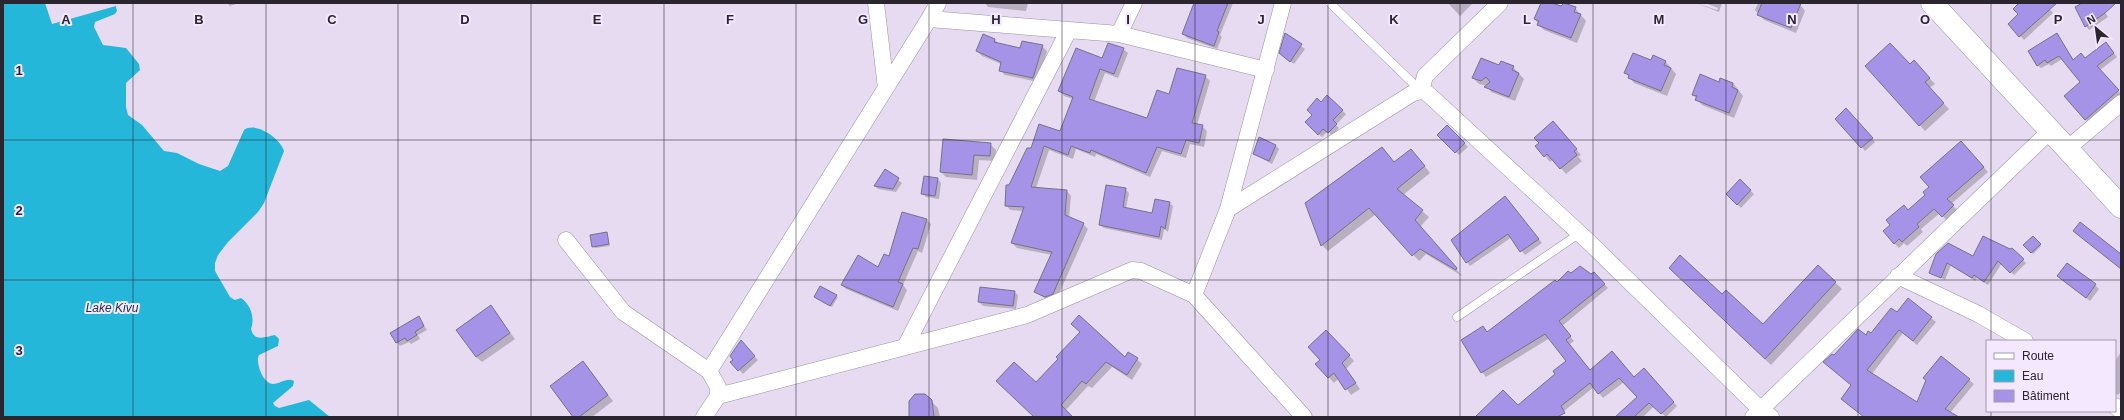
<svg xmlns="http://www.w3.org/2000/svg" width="2124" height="420" viewBox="0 0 2124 420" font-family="Arial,sans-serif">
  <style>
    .water { fill: #25b7d9 }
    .pier { fill: #e6dbf1 }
    .shadow { fill: #0003 }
    .building { fill: #a593e8; stroke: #767287 }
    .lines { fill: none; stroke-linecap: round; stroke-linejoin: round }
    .lane-casing { stroke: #9b91a6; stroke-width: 9 }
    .street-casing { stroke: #9b91a6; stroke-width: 17 }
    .secondary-casing { stroke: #9b91a6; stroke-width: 23 }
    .lane { stroke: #fff; stroke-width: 8 }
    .street { stroke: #fff; stroke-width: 16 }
    .secondary { stroke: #fff; stroke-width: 22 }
    .grid { fill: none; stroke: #2a252e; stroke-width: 1; stroke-opacity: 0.55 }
    .labels { text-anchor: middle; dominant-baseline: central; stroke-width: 4; stroke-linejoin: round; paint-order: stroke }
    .water-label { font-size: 12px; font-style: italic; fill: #20363d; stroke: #f3e8ff }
    .grid-label { font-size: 13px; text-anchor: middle; font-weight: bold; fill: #2a252e; stroke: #f3e8ff; stroke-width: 4; stroke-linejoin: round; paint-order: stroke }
  </style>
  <rect width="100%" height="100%" fill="#e6dbf1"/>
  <path class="water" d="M3,3H115L117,11L115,14L95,22L94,27L103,45L126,48L139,64L140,70L126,83V107L128,115L142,125L164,151L177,153L199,164L220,171L228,166L244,130C256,121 281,139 284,151L264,203L258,212L228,242L218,255L215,263V271L230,297L235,300L241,298C251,305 255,318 251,329C254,342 265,337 275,335L279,339L278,346L259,355C255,362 263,384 273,384C280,384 287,377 294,381L293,386L273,403L275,406L279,408L309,400L330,417H3Z"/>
  <path class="pier" d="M45,3H115L116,6L52,24Z"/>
  <path class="shadow" d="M227,3H239L230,6Z
    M985,3H1028L1026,11L988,7Z
    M1195,3H1233L1220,35L1222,37L1217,49L1187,38L1184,34Z
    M1448,3H1473L1460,16Z
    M1542,3H1550L1561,8L1563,4L1575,8L1580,14L1586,21L1577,43L1544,30L1538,24L1535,19Z
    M1696,3L1717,10L1718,8L1705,3H1722L1719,12Z
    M1758,3H1799L1805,11L1796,33L1764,20L1755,10Z
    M2021,3H2044L2053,13L2024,40L2009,24L2020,14Z
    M2084,3H2099L2108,17L2089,30L2086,26Z
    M1286,34L1305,49L1294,64L1284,57Z
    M984,35L995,40L1000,45L1021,50L1042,46L1047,51L1038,82L1005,75L1000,70L1001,64L982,56L977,51Z
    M2057,35L2074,60L2085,59L2109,47L2117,57L2100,70L2121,94L2089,123L2085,119L2082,82L2062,59L2051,66L2049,64L2041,68L2037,65Z
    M1123,49L1128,53L1118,78L1105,73L1094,102L1147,120L1170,96L1205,76L1210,81L1197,125L1202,126L1207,131L1204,147L1190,144L1186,158L1162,151L1150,177L1096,154L1095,157L1076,149L1073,159L1049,150L1036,188L1067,191L1071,196L1069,218L1083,224L1088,229L1057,298L1050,301L1035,292L1052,255L1017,248L1012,243L1024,211L1010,210L1006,205L1009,186L1032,149L1060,132L1073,99L1064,96L1060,91L1102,59Z
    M1652,61H1665L1676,74L1667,96L1634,83L1626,73Z
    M1910,65L1919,67L1935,84L1929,88L1949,109L1925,131L1867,66Z
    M1513,67L1524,79L1515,101L1491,92L1487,86L1479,84L1473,78Z
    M1719,83H1733L1743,96L1734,118L1702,105L1693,95Z
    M1327,96L1346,114L1336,125L1339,128L1332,136L1328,131L1322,137L1306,122Z
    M1850,113L1875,142L1865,151L1862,147Z
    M1447,126L1468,147L1459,155L1438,135Z
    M1559,128L1581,155L1578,157L1582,161L1566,174L1553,159L1550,162L1545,156Z
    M990,144L996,150L995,161L979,160L977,180L946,177L941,172Z
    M1276,146L1279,149L1272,164L1254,154Z
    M1966,147L1988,172L1951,204L1958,211L1947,221L1940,213L1921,229L1923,232L1907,246L1904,243L1899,248L1894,243L1908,211L1926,195Z
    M1388,155L1395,163L1417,156L1430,173L1403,195L1429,217L1420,227L1462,276L1426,254L1419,261L1376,214L1328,251L1322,245L1306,203Z
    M886,170L902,183L896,192L878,189L875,186Z
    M938,179L941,183L939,199L926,197L922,193Z
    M1740,181L1754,194L1741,208L1727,194Z
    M1125,189L1129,193L1126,208L1153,214L1169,203L1173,206L1168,232L1164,229L1162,240L1104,228L1100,225Z
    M1508,201L1542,243L1525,255L1512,237L1470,266L1467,262Z
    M926,219L931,224L922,253L918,251L903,285L907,290L898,311L846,289L842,285L878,269Z
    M606,233L610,246L595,248L593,246Z
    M2033,237L2041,246L2033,254L2024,245Z
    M2012,249L2026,263L2014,275L2002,263L1988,285L1977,278L1975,281L1951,265L1945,280L1930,272L1937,254L1974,258Z
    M1818,266L1842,289L1771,365L1670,268L1722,296L1763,326Z
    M1594,273L1608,288L1562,326L1574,341L1570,344L1591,371L1634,378L1648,373L1677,406L1666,417L1654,406L1643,417H1617L1638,397L1624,382L1603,398L1594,387L1559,415L1549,417H1476L1518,406L1556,374L1567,361L1550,338L1486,377L1482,372L1483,327L1488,333L1571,274Z
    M2062,279L2095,285L2099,289L2090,301Z
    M1014,292L1018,295L1016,309L983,306L979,302Z
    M836,296L838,297L832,307L817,298Z
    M491,307L515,339L482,362L476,357Z
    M1897,314L1931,318L1936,322L1917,345L1903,333L1872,374L1917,404L1941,357L1974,384L1950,413L1954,417H1864L1842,399L1852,386L1834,357L1871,335Z
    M419,318L427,330L418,335L420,339L411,344L409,342L400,346L391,333Z
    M1326,331L1354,361L1346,369L1360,389L1351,395L1339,378L1334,383L1317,364L1321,360Z
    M741,342L758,360L743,374L732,362Z
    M2121,352V391L2118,395L2115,393V361Z
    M1059,359H1137L1142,364L1132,380L1112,367L1092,388L1088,386L1065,411L1072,417H1035L1036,384Z
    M583,362L613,401L592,417H574Z
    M931,401L938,408L940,417H910Z"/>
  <path class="building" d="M1194,3H1228L1217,31L1219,32L1214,46L1182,34Z
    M1541,3H1552L1561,6L1564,3L1576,7L1574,12L1581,14L1571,38L1537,25L1539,21L1534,19Z
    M1762,3H1801L1791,28L1757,15Z
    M2019,3H2057L2019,37L2008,24L2018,14L2013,9Z
    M2082,3H2116L2105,13L2085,27L2075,7Z
    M1285,33L1302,44L1290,62L1279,53Z
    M2057,33L2073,60L2081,53L2085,58L2106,42L2114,53L2097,66L2119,90L2085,120L2064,96L2080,82L2059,56L2047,63L2045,60L2037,66L2028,51Z
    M983,34L995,39L994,42L1020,48L1022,41L1043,45L1033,78L999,71L1001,62L976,51Z
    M1108,43L1124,48L1114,74L1100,69L1089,99L1147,118L1157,90L1169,94L1177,68L1206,75L1192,123L1203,125L1199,143L1186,140L1181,154L1157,147L1146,173L1091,150L1090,153L1071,146L1068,155L1044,146L1031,187L1067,190L1065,215L1084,223L1053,294L1045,297L1034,292L1052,252L1011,243L1024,207L1005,206L1006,185H1009L1027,148H1031L1039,124L1060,131L1073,97L1058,91L1076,48L1102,58Z
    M1890,43L1910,64L1914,60L1930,78L1925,82L1944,103L1919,126L1865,66Z
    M1633,53L1651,60L1653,55L1666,61L1664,65L1671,68L1661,91L1628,78L1629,75L1624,73Z
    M1481,58L1499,65L1501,61L1514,66L1512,70L1519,73L1509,97L1484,87L1490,82L1486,77L1481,81L1472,78Z
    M1700,74L1719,82L1720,78L1733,83L1732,87L1738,90L1729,113L1695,100L1697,96L1692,95Z
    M1327,95L1343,110L1333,120L1337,124L1328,133L1323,129L1318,135L1305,122L1312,115L1307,110L1317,98L1321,102Z
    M1846,108L1873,138L1861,148L1835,119Z
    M1553,121L1577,149L1574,151L1577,155L1560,169L1547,154L1544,157L1535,146L1539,143L1534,138Z
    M1447,125L1465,143L1455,153L1437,135Z
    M1259,137L1276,145L1269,161L1253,154Z
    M943,139L991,143L990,156L974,155L972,175L940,172Z
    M1961,141L1984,167L1947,199L1954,205L1942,217L1934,209L1917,224L1919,227L1902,242L1899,239L1894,244L1883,231L1890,225L1886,220L1904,205L1908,210L1925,195L1923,192L1929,187L1920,177Z
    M1382,147L1394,162L1411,149L1425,166L1397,189L1423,210L1415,220L1457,268L1456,270L1420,249L1412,256L1369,208L1321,246L1305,203Z
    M885,169L899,178L893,189L874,186Z
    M924,176L938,178L935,196L921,194Z
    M1740,179L1751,190L1737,205L1726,194Z
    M1106,185L1126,188L1123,207L1152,213L1155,199L1170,202L1165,229L1161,226L1159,237L1099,225Z
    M1505,196L1539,239L1520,252L1508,234L1466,263L1451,240Z
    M902,212L927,219L918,249L913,248L898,282L903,284L893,307L841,285L858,255L878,267L884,254L889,256Z
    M2080,222L2121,254V269L2073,231Z
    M607,232L609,244L592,247L590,235Z
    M1983,236L2010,249L2012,248L2024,259L2010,273L1998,261L1984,282L1974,275L1972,278L1947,263L1941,278L1929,273L1936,254L1948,243L1973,256Z
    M2033,236L2041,244L2031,253L2023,245Z
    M1680,255L1722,294L1726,290L1763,324L1818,265L1836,282L1765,359L1669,268Z
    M2067,263L2096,284L2086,298L2057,276Z
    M1580,266L1591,274L1594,272L1605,284L1559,321L1571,336L1566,340L1590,370L1612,351L1634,377L1644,368L1674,402L1661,414L1649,403L1634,417H1615L1637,397L1619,378L1598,394L1590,383L1561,406L1565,413L1557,417H1475L1503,390L1518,405L1555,374L1553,371L1566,361L1545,334L1481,373L1461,340L1483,326L1487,332L1555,280L1557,282L1568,271L1571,273Z
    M820,286L837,295L830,306L814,297Z
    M980,287L1015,291L1013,306L978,302Z
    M1908,298L1932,317L1913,341L1899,330L1867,370L1917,402L1926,380L1923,378L1941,356L1970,379L1945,409L1959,417H1864L1841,399L1851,385L1823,362L1832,354L1834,355L1858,329L1866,335L1868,331L1871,333L1891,308L1897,312Z
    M491,305L510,333L476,357L456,330Z
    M1079,315L1125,357L1128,352L1138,358L1127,375L1106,362L1086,384L1082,381L1061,405L1073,417H1034L996,381L1014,362L1036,382L1058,359L1056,357L1080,332L1071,324Z
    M419,316L424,326L415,332L417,335L407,341L405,338L396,343L390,333Z
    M1326,330L1350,355L1342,363L1356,383L1345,390L1334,373L1328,378L1315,364L1320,360L1308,347Z
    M741,340L755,356L738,371L730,362L733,360L730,356Z
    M583,361L608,395L579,417H573L550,386Z
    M915,394H925L932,400L934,417H909V401Z"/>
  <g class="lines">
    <defs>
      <path id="lane" d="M1330,3L1421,91
        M1457,317L1580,233"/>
      <path id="street" d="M876,3L886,88
        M929,19L1119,34L1266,70
        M1119,34L1134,3
        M1421,91L1425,76L1500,3
        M2067,149L2121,103
        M1228,209L1413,93L1421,91L1427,93L1589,242L1761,410L1771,417
        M566,240L623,312L709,371L718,387V396L704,417
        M1898,276L1978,314L2025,341
        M1194,295L1228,209L1283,3
        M905,347L1069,30
        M709,371L929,19L938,3
        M718,396L1027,315L1132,270L1141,271L1194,295L1304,417
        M2115,406L2121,411
        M1753,417L2050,131"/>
      <path id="secondary" d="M1932,3L2121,207"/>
    </defs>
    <use href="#lane" class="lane-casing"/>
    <use href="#street" class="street-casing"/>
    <use href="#secondary" class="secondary-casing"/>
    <use href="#lane" class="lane"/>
    <use href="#street" class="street"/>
    <use href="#secondary" class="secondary"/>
  </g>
  <path class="grid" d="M133,3V417M266,3V417M398,3V417M531,3V417M664,3V417M796,3V417M929,3V417M1062,3V417M1195,3V417M1328,3V417M1460,3V417M1593,3V417M1726,3V417M1858,3V417M1991,3V341M3,140H2121M3,280H2121M1991,411V417"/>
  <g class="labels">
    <g class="water-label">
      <text x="112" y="308">Lake Kivu</text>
    </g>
  </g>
  <g class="grid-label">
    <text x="66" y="24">A</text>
    <text x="199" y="24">B</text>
    <text x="332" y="24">C</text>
    <text x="465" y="24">D</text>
    <text x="597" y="24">E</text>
    <text x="730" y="24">F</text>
    <text x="863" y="24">G</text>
    <text x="996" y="24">H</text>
    <text x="1128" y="24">I</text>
    <text x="1261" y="24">J</text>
    <text x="1394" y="24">K</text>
    <text x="1527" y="24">L</text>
    <text x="1659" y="24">M</text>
    <text x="1792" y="24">N</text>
    <text x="1925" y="24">O</text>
    <text x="2058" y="24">P</text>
    <text x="19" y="75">1</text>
    <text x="19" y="215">2</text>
    <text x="19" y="355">3</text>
  </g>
  <rect width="2124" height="420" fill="none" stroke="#2a252e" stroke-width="8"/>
  <rect x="1986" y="340" width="130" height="72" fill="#f3e8ff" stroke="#a39aab"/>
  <rect x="1994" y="353" width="20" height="6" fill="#ffffff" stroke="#a39aab"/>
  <text x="2022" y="360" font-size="12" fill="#2a252e">Route</text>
  <rect x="1994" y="370" width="20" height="12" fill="#25b7d9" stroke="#a39aab"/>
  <text x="2022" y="380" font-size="12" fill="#2a252e">Eau</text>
  <rect x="1994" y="390" width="20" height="12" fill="#a593e8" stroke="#a39aab"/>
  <text x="2022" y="400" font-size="12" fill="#2a252e">Bâtiment</text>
  <g transform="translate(2096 28) rotate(331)" stroke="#f3e8ff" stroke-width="3" paint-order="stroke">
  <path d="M0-3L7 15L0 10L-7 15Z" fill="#2a252e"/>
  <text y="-6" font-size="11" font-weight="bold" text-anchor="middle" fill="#2a252e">N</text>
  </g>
</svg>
